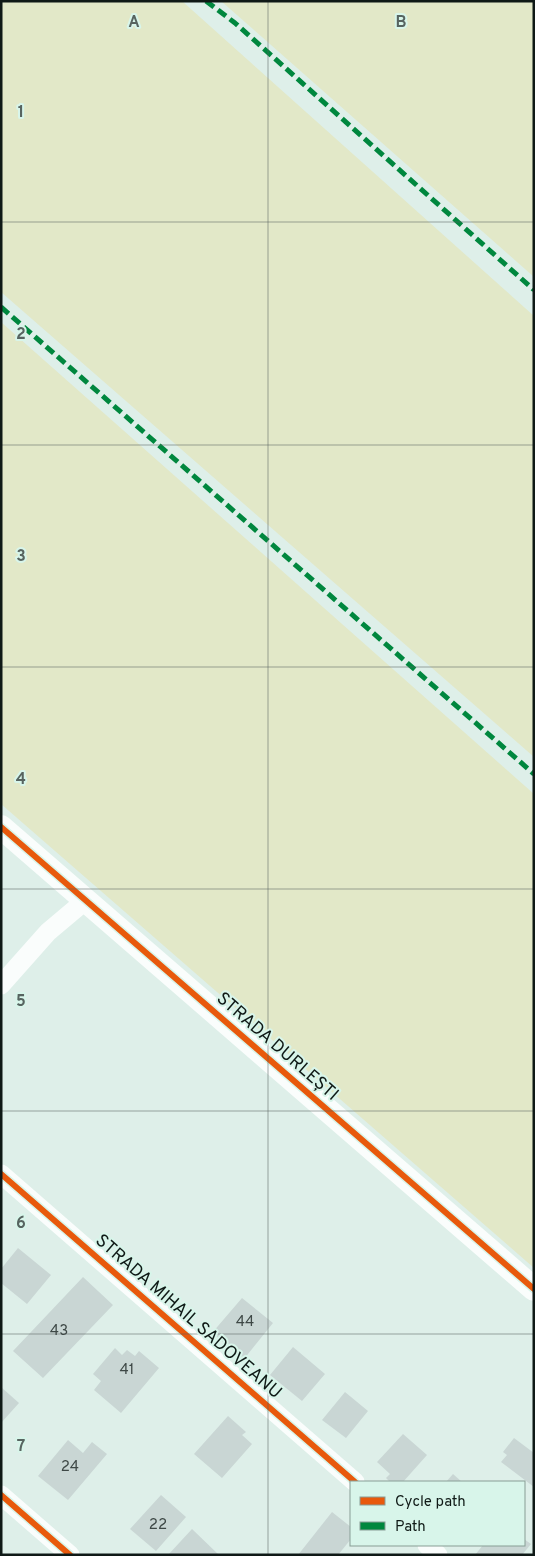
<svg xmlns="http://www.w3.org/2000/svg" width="535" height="1556" viewBox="0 0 535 1556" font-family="Overpass,sans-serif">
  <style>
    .green { fill: #e2e8c8 }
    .building { fill: #c9d6d4 }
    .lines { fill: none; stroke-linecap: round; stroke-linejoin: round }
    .minor { stroke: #fafdfc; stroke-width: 19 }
    .tertiary { stroke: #fafdfc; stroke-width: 24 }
    .quiet { stroke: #00873e; stroke-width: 5; stroke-dasharray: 10 5; stroke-linecap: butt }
    .cycleway-casing { stroke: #d8f5ea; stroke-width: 9 }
    .cycleway { stroke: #e8590c; stroke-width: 6 }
    .grid { fill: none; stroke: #576460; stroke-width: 1; stroke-opacity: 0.55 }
    .labels { text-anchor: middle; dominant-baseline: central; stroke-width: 4; stroke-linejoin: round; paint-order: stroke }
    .number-label { font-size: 15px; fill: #3e4846 }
    .street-label { font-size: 18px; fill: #0f1916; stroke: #d8f5ea }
    .grid-label { font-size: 16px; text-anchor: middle; font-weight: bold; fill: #576460; stroke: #d8f5ea; stroke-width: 4; stroke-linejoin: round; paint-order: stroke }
  </style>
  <rect width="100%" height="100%" fill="#deefe9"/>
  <path class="green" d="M1,1H182L534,316V757L1,292Z
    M221,1H534V277Z
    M1,322L534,794V1268L1,804Z"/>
  <path class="building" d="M18,1248L51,1275L27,1304L1,1283V1269Z
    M83,1277L113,1305L43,1378L13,1351Z
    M242,1298L273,1323L244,1359L212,1333Z
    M293,1347L325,1374L302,1401L270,1375Z
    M115,1348L122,1355L127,1350L135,1356L139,1351L159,1368L121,1413L94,1390L101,1381L93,1374Z
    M1,1387L19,1403L1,1423Z
    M345,1392L368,1411L346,1438L322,1420Z
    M228,1416L246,1432L242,1435L252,1444L222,1478L194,1454Z
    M403,1434L427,1455L403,1482H390L386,1478L390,1474L377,1462Z
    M514,1438L534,1453V1487L501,1462L507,1455L503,1452Z
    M68,1440L83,1453L92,1442L107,1454L68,1500L38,1476Z
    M453,1474L462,1482H446Z
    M161,1495L186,1517L156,1551L130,1529Z
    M332,1512L351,1527V1539L338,1555H298Z
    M192,1529L219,1555H168Z
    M524,1539L531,1544L522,1555H475L483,1545H524Z"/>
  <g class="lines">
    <path class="minor" d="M1,985L48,932L86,900
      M1,1174L355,1482
      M1,1495L70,1555
      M427,1545L438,1555"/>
    <path class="tertiary" d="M1,827L534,1289"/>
    <path class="quiet" d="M206,1L235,23L534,290
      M1,307L534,774"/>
    <defs>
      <path id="cycleway" d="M1,827L534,1289
        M1,1174L355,1482
        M1,1495L70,1555"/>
    </defs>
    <use href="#cycleway" class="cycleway-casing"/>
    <use href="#cycleway" class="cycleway"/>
  </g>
  <path class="grid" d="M268,1V1555M1,222H534M1,445H534M1,667H534M1,889H534M1,1111H534M1,1334H534"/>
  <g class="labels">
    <g class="number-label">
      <text x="245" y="1322">44</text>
      <text x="59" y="1331">43</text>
      <text x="127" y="1370">41</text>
      <text x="70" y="1467">24</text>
      <text x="158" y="1525">22</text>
    </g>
    <g class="street-label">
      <text transform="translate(277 1047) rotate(41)">STRADA DURLEȘTI</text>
      <text transform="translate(188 1317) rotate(41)">STRADA MIHAIL SADOVEANU</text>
    </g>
  </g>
  <g class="grid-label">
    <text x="134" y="27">A</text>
    <text x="401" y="27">B</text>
    <text x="21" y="117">1</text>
    <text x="21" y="339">2</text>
    <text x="21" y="561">3</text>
    <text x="21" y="784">4</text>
    <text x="21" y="1006">5</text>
    <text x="21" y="1228">6</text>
    <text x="21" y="1451">7</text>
  </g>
  <rect width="535" height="1556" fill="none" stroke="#0f1916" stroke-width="5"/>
  <rect x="350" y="1481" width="175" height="65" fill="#d8f5ea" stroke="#889d95"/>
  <rect x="360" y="1497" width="25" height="8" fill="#e8590c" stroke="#889d95"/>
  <text x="395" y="1506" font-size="15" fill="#0f1916">Cycle path</text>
  <rect x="360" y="1522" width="25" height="8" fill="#00873e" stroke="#889d95"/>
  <text x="395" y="1531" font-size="15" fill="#0f1916">Path</text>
</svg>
